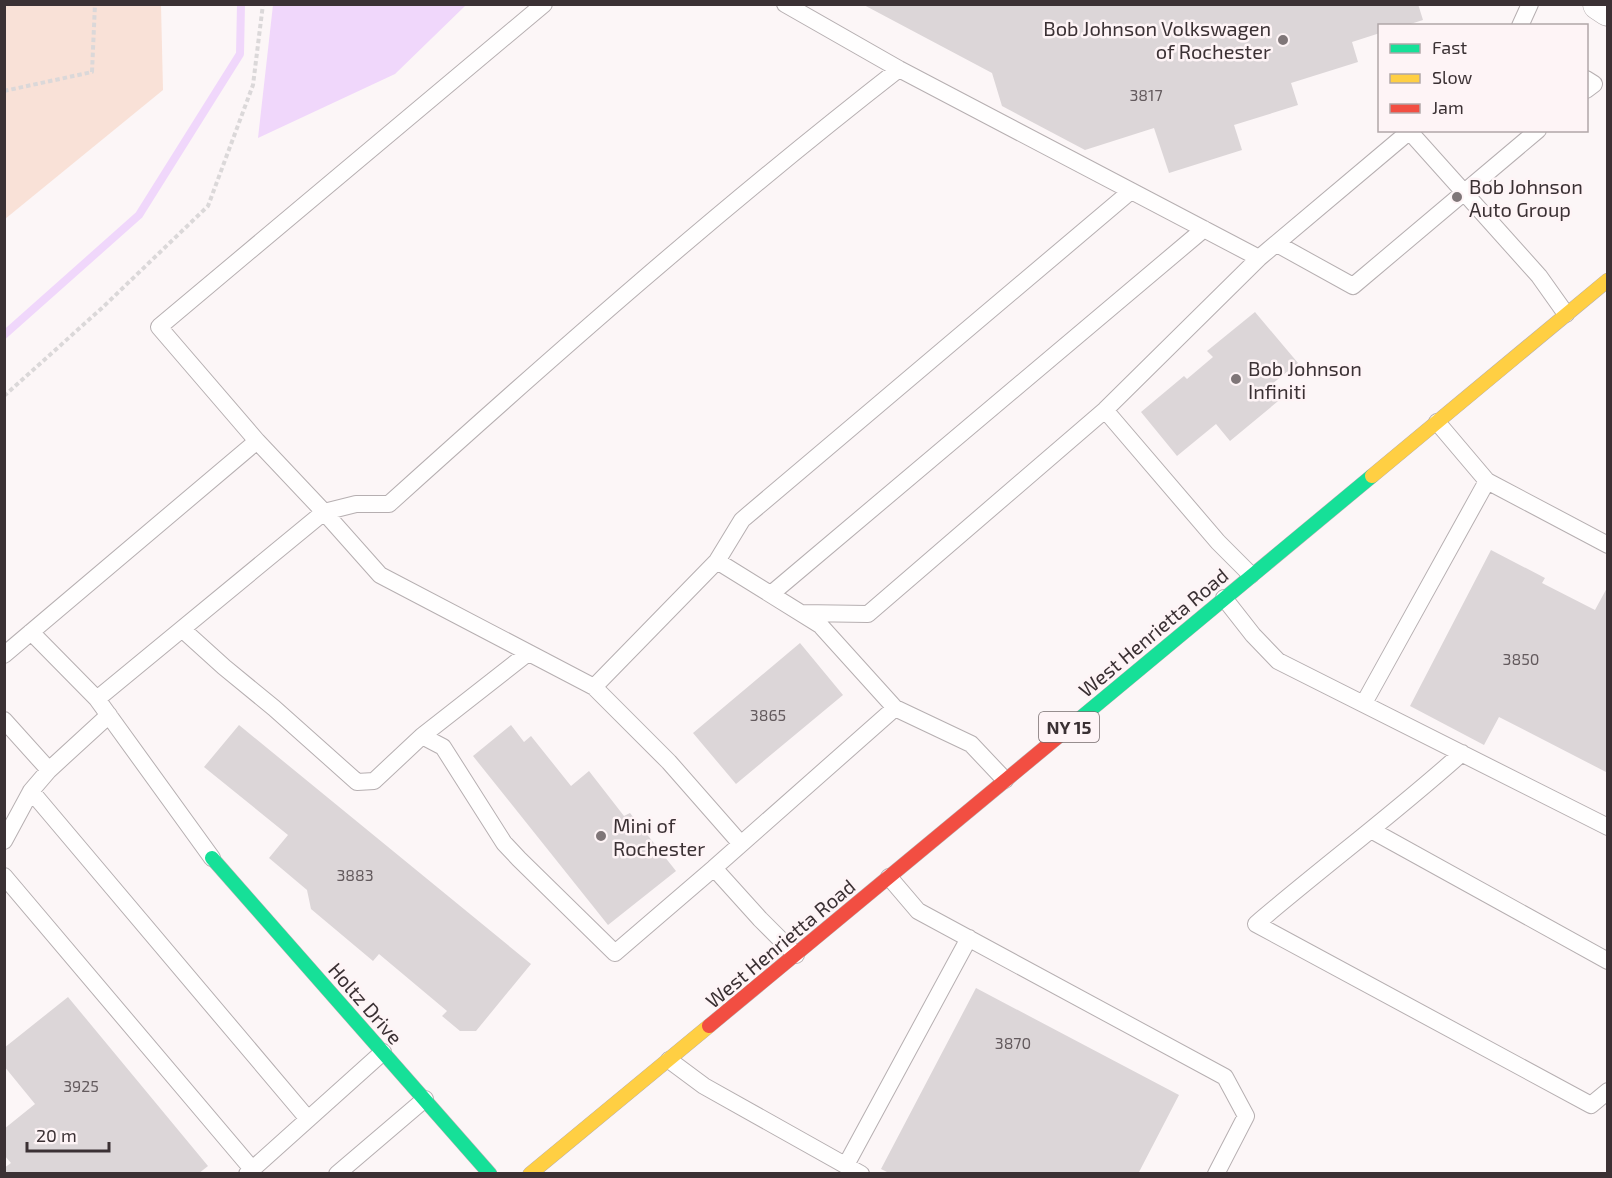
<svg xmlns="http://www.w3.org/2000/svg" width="1612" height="1178" viewBox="0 0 1612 1178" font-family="'Exo 2',sans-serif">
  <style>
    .green { fill: #f9e1d7 }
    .water { fill: #f0d7fb }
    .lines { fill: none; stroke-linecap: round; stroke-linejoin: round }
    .stream { stroke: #f0d7fb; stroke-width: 8 }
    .building { fill: #dcd6d8 }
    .lane-casing { stroke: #b6afb1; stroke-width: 18 }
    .street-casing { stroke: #b6afb1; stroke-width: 33 }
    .fast-casing { stroke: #b6afb1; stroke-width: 15 }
    .slow-casing { stroke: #b6afb1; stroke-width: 15 }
    .jam-casing { stroke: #b6afb1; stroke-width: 15 }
    .path { stroke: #dbd8d9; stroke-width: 4; stroke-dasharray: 4.5 3; stroke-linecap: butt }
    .lane { stroke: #fffefe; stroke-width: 16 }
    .street { stroke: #fffefe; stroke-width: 32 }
    .fast { stroke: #16e098; stroke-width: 14 }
    .slow { stroke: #ffcf43; stroke-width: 14 }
    .jam { stroke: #f24e42; stroke-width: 14 }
    .poi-dot { fill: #7f7678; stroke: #fef4f6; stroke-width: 2 }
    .labels { text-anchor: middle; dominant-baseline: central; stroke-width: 5; stroke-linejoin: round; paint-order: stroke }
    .number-label { font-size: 16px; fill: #635a5d }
    .shield { fill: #fef4f6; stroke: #766c6e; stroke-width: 1.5 }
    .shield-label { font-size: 18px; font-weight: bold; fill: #3b3134 }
    .poi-label { font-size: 20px; fill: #3b3134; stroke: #fef4f6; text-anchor: start }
    .street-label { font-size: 20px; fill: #3b3134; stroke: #fef4f6 }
  </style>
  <rect width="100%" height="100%" fill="#fcf6f7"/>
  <path class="green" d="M5,4L161,5L163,90L5,219Z"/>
  <path class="water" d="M273,5V4L466,5L395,74L258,138Z"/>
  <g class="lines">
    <path class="stream" d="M4,335L139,215L240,54L241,4"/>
  </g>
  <path class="building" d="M862,4H1418L1423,20L1404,26H1380V33L1352,42L1358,62L1291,83L1298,105L1234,125L1242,150L1169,173L1154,128L1085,150L1002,106L992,73Z
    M1255,312L1298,363L1272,384L1283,397L1230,441L1216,424L1177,456L1141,412L1184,376L1187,379L1213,357L1207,351Z
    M1491,550L1545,578L1542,583L1595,610L1608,586V773L1499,717L1484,745L1410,706Z
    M800,643L843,695L736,784L693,733Z
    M239,725L531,964L476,1031H460L442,1016L447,1011L379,954L373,961L311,909L307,890L269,858L288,835L204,767Z
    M511,725L524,742L531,736L571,786L589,771L624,816L630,813L676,871L608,925L473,756Z
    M976,988L1179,1095L1138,1174H891L881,1169Z
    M68,997L208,1166L198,1174H4V1168L11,1163L4,1155V1129L35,1104L4,1066V1048Z"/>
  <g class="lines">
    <defs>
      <path id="lane" d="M785,4L899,69L1259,258L1411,130
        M1520,26L1530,4
        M1586,79L1594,84L1586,90
        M1410,132L1539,276L1566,314
        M1277,244L1353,286L1538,130
        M1105,410L1218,542L1251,575
        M1437,422L1487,481L1608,545
        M257,441L324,512L380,575L594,687L717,561L742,520L1131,191
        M717,561L820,625L895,708
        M771,594L1204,229
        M1224,598L1253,635L1278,661L1608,827
        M801,613L868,614L1105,410L1259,258
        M182,629L324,512L356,504H389C555,354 722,207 899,69
        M31,632L97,699L182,629L224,667L274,708L357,782L374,781L422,736L443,747L504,843L519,859L615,953L714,868L760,919L796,955
        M4,655L257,441L159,327L544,4
        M594,687L669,762L741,844
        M97,699L212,858
        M1364,703L1487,481
        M4,720L49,770L31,791L4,841
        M422,736L528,653
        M1462,753C1395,813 1324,866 1256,924L1591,1105L1608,1091
        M49,770L109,715
        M31,791L308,1119
        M1371,830L1608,961
        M714,868L895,708L971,744L1005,780
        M4,876L252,1169
        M889,877L918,911L1225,1077L1246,1116L1216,1174
        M669,1060L704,1086L861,1174
        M846,1165L969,938
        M247,1174L383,1052
        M337,1174L425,1099"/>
      <path id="street" d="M1599,4L1608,10"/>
      <path id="fast" d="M1071,726L1372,476
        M212,858L490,1174"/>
      <path id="slow" d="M1372,476L1608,280
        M530,1174L709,1026"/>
      <path id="jam" d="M709,1026L1071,726"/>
    </defs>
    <use href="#lane" class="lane-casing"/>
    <use href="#street" class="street-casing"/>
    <use href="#fast" class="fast-casing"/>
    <use href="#slow" class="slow-casing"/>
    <use href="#jam" class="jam-casing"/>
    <path class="path" d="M4,91L92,72L95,4
      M4,396L102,308L208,206L253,85L263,4"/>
    <use href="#lane" class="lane"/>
    <use href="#street" class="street"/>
    <use href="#fast" class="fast"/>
    <use href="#slow" class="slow"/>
    <use href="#jam" class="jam"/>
  </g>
  <g class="poi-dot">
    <circle cx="1283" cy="40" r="6"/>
    <circle cx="1457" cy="197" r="6"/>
    <circle cx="1236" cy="379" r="6"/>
    <circle cx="601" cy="836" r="6"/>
  </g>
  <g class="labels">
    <g class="number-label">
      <text x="1146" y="94">3817</text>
      <text x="1521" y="658">3850</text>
      <text x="768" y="714">3865</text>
      <text x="355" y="874">3883</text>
      <text x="1013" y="1042">3870</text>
      <text x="81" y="1085">3925</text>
    </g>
    <rect class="shield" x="1039" y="712" width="60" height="30" rx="4.5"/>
    <g class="shield-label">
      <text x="1069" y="727">NY 15</text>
    </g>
    <g class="poi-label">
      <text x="1271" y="28" text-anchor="end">Bob Johnson Volkswagen<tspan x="1271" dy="23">of Rochester</tspan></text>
      <text x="1469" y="186">Bob Johnson<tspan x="1469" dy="23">Auto Group</tspan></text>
      <text x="1248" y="368">Bob Johnson<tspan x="1248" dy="23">Infiniti</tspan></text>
      <text x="613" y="825">Mini of<tspan x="613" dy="23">Rochester</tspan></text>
    </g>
    <g class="street-label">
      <text transform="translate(1153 632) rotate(-40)">West Henrietta Road</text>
      <text transform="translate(780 943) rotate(-40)">West Henrietta Road</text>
      <text transform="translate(366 1003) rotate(49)">Holtz Drive</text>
    </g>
  </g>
  <rect width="1612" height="1178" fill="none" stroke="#3b3134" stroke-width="12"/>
  <rect x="1378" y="24" width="210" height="108" fill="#fef4f6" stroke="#b0a6a8" stroke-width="1.5"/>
  <rect x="1390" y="44" width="30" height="9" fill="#16e098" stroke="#b0a6a8" stroke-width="1.5"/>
  <text x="1432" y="54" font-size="18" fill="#3b3134">Fast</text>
  <rect x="1390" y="74" width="30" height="9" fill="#ffcf43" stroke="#b0a6a8" stroke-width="1.5"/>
  <text x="1432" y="84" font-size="18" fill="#3b3134">Slow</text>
  <rect x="1390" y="104" width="30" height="9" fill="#f24e42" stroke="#b0a6a8" stroke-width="1.5"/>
  <text x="1432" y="114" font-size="18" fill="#3b3134">Jam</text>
  <path d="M27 1142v9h82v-9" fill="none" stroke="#3b3134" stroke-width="3"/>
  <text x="36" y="1142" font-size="18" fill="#3b3134" stroke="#fef4f6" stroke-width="4.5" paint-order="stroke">20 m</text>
</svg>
